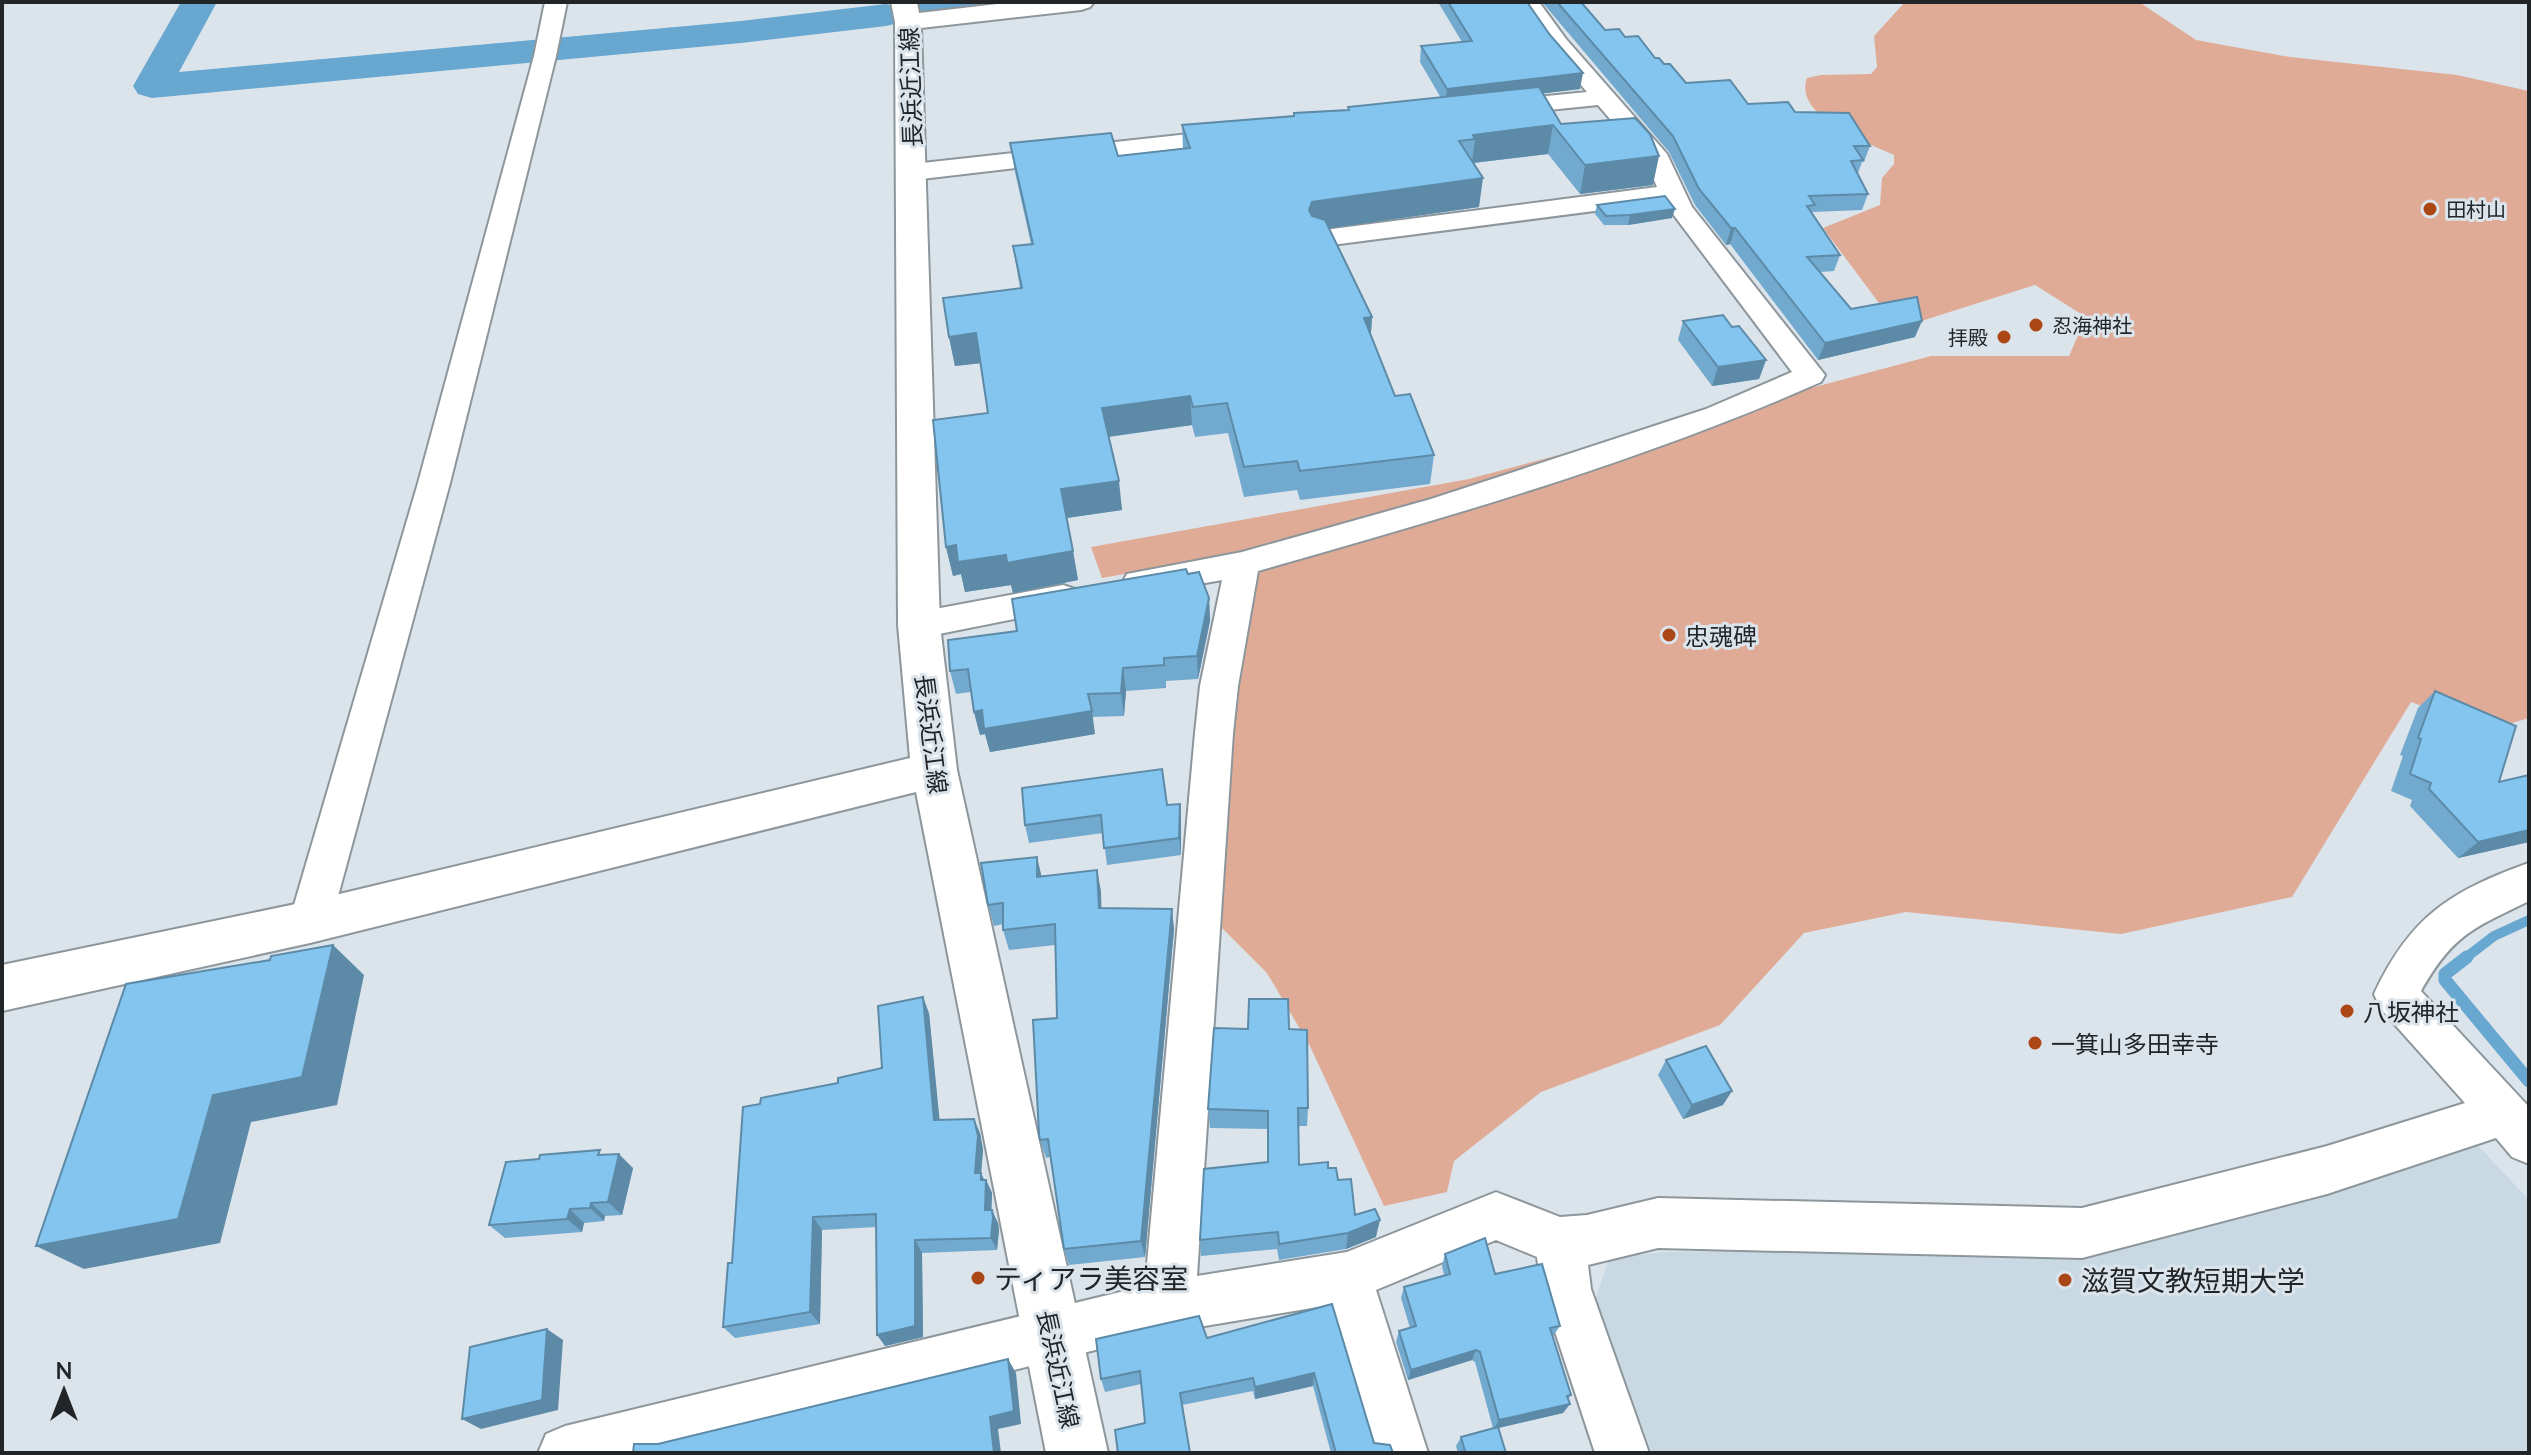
<svg xmlns="http://www.w3.org/2000/svg" width="2531" height="1455" viewBox="0 0 2531 1455" font-family="Lato,'Noto Sans JP',sans-serif">
  <style>
    .built { fill: #c9d9e4 }
    .green { fill: #e0ab96 }
    .lines { fill: none; stroke-linecap: round; stroke-linejoin: round }
    .stream-far1 { stroke: #67a7d0; stroke-width: 10 }
    .stream { stroke: #67a7d0; stroke-width: 13 }
    .river { fill: #67a7d0; fill-rule: evenodd }
    .street-casing { stroke: #8d969b; stroke-width: 4 }
    .secondary-casing { stroke: #8d969b; stroke-width: 4 }
    .street { fill: #fff; fill-rule: evenodd }
    .secondary { fill: #fff; fill-rule: evenodd }
    .wall { fill: #72a9ce }
    .shaded-wall { fill: #5c8aa7 }
    .building { fill: #84c5ef; stroke: #5c8aa7; stroke-width: 2 }
    .poi-dot { fill: #ab4715; stroke: #dbe4eb; stroke-width: 3 }
    .labels { text-anchor: middle; dominant-baseline: central; stroke-width: 6; stroke-linejoin: round; paint-order: stroke }
    .far-poi-label { font-size: 20px; fill: #222528; stroke: #dbe4eb; text-anchor: start }
    .street-label { font-size: 24px; fill: #222528; stroke: #dbe4eb }
    .poi-label { font-size: 24px; fill: #222528; stroke: #dbe4eb; text-anchor: start }
    .near-poi-label { font-size: 28px; fill: #222528; stroke: #dbe4eb; text-anchor: start }
  </style>
  <rect width="100%" height="100%" fill="#dbe4eb"/>
  <path class="built" d="M2473,1140L2529,1200V1453H1652L1595,1301L1609,1258L1663,1252L2095,1246Z"/>
  <path class="green" d="M1905,2H2139L2196,40L2290,57L2457,75L2529,91V718L2489,730L2411,702L2292,897L2121,934L1906,912L1804,933L1720,1025L1541,1092L1454,1161L1447,1192L1384,1206L1310,1046L1267,973L1219,925L1218,812L1253,551L1102,578L1091,547L1469,479L1931,356H2069L2086,317L2035,285L1912,324L1879,303L1823,228L1880,205L1882,178L1894,164V155C1868,143 1793,117 1807,78L1821,75L1871,74L1877,67L1874,36Z"/>
  <g class="lines">
    <path class="stream-far1" d="M2464,959L2494,936L2529,920"/>
    <path class="stream" d="M2467,957L2445,974V980L2529,1081"/>
    <path class="river" d="M181,2H217L179,72L741,21L886,4L899,7L904,15L899,23L886,26L741,43L152,98L138,94L133,86Z
      M916,2H1020L1015,10L1002,13L923,22L910,19L905,11L910,3Z"/>
    <defs>
      <path id="street" d="M545,2H567L556,56L450,483L331,922L325,935L310,940L295,935L289,922L418,483L534,56Z
        M1517,2H1539L1566,39L1667,154L1692,207L1825,375L1821,382C1640,462 1448,517 1258,571L1238,686L1233,733L1197,1276L1347,1252L1496,1192L1560,1217L1587,1215L1658,1198L2082,1208L2327,1146L2465,1103L2380,1008L2374,994C2410,917 2450,891 2529,863V901C2474,928 2453,934 2421,991L2529,1107V1164L2512,1157L2496,1138L2327,1194L2082,1258L1658,1248L1588,1265L1591,1289L1649,1453H1595L1541,1289L1537,1257L1496,1240L1376,1290L1428,1453H1374L1330,1305L1169,1332L675,1453H538L546,1434L565,1426L1145,1286L1195,733L1200,686L1222,580L1139,595L1127,592L1122,583L1127,574L1242,552L1431,499L1706,409L1792,372L1664,202L1324,246L1314,244L1311,238L1314,232L1324,230L1657,187L1646,161L1598,105L1498,115L1489,113L1486,108L1489,103L1498,101L1587,92L1550,49Z
        M1235,129L1244,131L1247,136L1244,141L913,180L904,177L900,172L904,167L913,164Z
        M1063,585L1075,589L1081,598L1075,607L919,638L906,634L901,625L906,616L919,612Z"/>
      <path id="secondary" d="M891,2H917L919,13L1015,2H1094L1090,7L1081,10L921,28L940,625L957,770L1108,1453H1046L916,792L310,943L2,1011V965L310,901L910,758L898,625L895,22Z"/>
    </defs>
    <use href="#street" class="street-casing"/>
    <use href="#secondary" class="secondary-casing"/>
    <use href="#street" class="street"/>
    <use href="#secondary" class="secondary"/>
  </g>
  <path class="wall" d="M1438,2H1527L1580,89L1543,93L1561,124L1653,185L1580,194L1548,154L1473,163L1479,207L1329,228L1372,317L1371,334L1395,396L1434,455L1430,484L1300,500L1297,490L1244,497L1228,433L1195,437L1192,425L1109,437L1122,510L1067,518L1078,580L1013,593L1011,585L965,592L961,574L953,576L946,547L988,413L981,363L955,366L949,337L1020,288L1013,246L1031,244L1015,172L1010,143L1118,156L1183,149L1182,125L1294,116L1348,110V107L1441,98L1420,62L1421,46L1462,42Z
    M1542,2H1581L1605,30L1625,37L1664,64L1686,83L1748,104L1795,112L1870,146L1864,162H1862L1858,173L1868,194L1862,210L1812,212L1840,255L1834,271L1820,272L1851,309L1915,337L1818,360L1730,244L1726,245L1695,205L1669,152Z
    M1597,205L1672,218L1628,225H1604L1595,214Z
    M1683,321L1732,327L1766,360L1759,379L1712,386L1678,340Z
    M1188,574L1209,598L1210,621L1198,679L1166,681V688L1126,691L1124,716L1092,717L1095,734L990,752L985,734L980,735L974,712L971,692L956,694L950,671L1017,631Z
    M2435,691L2499,782L2529,842L2458,858L2410,806L2412,800L2391,791L2403,756L2400,755L2418,708Z
    M1180,804L1181,821V855L1107,865L1103,833L1029,843L1025,825Z
    M1097,870L1101,892V908L1174,929L1145,1257L1069,1265L1064,1249L1050,1157L1046,1158L1040,1140L1057,1018L1055,945L1009,950L1003,930V924L994,926L988,905L1041,876Z
    M929,1013L939,1120L980,1133L983,1150L981,1173L984,1180H986L992,1193L991,1210L998,1223L999,1230L997,1250L922,1253L923,1337L885,1346L876,1227L822,1230L820,1324L735,1338L723,1327L732,1263L760,1104L838,1083L882,1068Z
    M1248,1029H1289L1308,1108L1307,1126H1298L1299,1165L1328,1168L1338,1180L1355,1215L1376,1237L1346,1249L1279,1260L1277,1249L1201,1256L1200,1240L1268,1162V1129L1210,1128L1208,1109Z
    M1666,1060L1723,1105L1683,1119L1658,1075Z
    M605,1155L633,1168L622,1215L605,1216L604,1221L584,1223L582,1232L505,1238L489,1225Z
    M1445,1254L1495,1274L1560,1326L1553,1336L1571,1395L1568,1399L1570,1404L1563,1413L1498,1428L1506,1453H1458L1456,1446L1461,1437L1493,1428L1475,1362L1472,1360L1408,1380L1396,1342L1399,1331L1410,1328L1401,1298L1404,1287L1444,1275L1442,1266Z
    M1332,1304L1374,1443L1393,1453H1331L1313,1386L1255,1399L1253,1391L1182,1405L1145,1423L1141,1384L1105,1392L1101,1379L1207,1338Z"/>
  <path class="shaded-wall" d="M1583,73L1580,89L1445,105L1447,89Z
    M1553,125L1548,154L1472,163L1475,139L1473,135Z
    M1659,156L1653,185L1580,194L1585,165Z
    M1483,178L1479,207L1311,231L1309,210L1312,202Z
    M1675,209L1672,218L1628,225L1630,215Z
    M1731,228H1735L1730,244L1726,245Z
    M1372,317L1370,346L1364,318Z
    M1922,321L1915,337L1818,360L1825,343Z
    M976,333L982,363L955,366L949,337Z
    M1766,360L1759,379L1712,386L1718,367Z
    M1190,396L1192,425L1105,437L1102,408Z
    M1119,481L1122,510L1066,518L1061,489Z
    M956,545L1006,555L1073,551L1078,580L1013,593L1011,585L965,592L961,574L953,576L946,547Z
    M1209,598L1210,621L1198,679L1197,656Z
    M1123,668L1126,691L1124,716L1121,693Z
    M982,710L1092,711L1095,734L990,752L985,734L980,735L974,712Z
    M1180,804L1181,821V855L1179,838Z
    M2529,830V842L2458,858L2478,842Z
    M1037,857L1042,878L1037,877Z
    M1097,870L1101,892L1102,929L1099,908Z
    M1172,909L1174,929L1145,1257L1141,1241Z
    M333,945L364,975L337,1105L251,1122L220,1243L84,1269L36,1246L213,1095Z
    M923,997L929,1013L941,1134L934,1120Z
    M1732,1091L1723,1105L1683,1119L1692,1105Z
    M974,1119L980,1133L983,1150L981,1173L986,1184V1180L992,1193L991,1223L985,1210L975,1173Z
    M619,1154L633,1168L622,1215L608,1202Z
    M591,1203L605,1216L604,1221L590,1208Z
    M570,1209L584,1223L582,1232L567,1219Z
    M992,1210L998,1223L999,1230L997,1250L991,1238Z
    M813,1217L822,1230L820,1324L810,1312Z
    M1380,1220L1376,1237L1346,1249L1348,1233Z
    M915,1240L922,1253L923,1337L885,1346L877,1335Z
    M547,1329L563,1340L558,1410L481,1429L462,1419Z
    M1476,1350L1472,1360L1408,1380L1411,1370Z
    M1008,1359L1016,1373L1021,1424L998,1429L1001,1453H994L990,1417Z
    M1314,1373L1313,1386L1255,1399V1387Z
    M1570,1404L1563,1413L1494,1429L1499,1420Z"/>
  <path class="building" d="M1448,2H1527L1550,35L1583,73L1447,89L1421,46L1472,41Z
    M1557,2H1581L1605,30L1619,29L1625,37L1638,36L1655,58H1659L1664,64H1670L1686,83L1730,80L1748,104L1788,102L1795,112L1849,113L1870,146H1854L1863,160L1851,161L1868,194L1809,196L1815,205L1807,206L1840,255L1807,257L1851,309L1917,297L1922,321L1825,343L1735,228H1731L1699,189L1673,136Z
    M1539,87L1561,124L1635,118L1650,134L1659,156L1585,165L1553,125L1473,135L1475,139L1459,141L1483,178L1312,202L1309,210L1312,216L1325,220L1372,317L1364,318L1395,396L1410,394L1434,455L1300,471L1297,461L1244,467L1227,403L1193,407L1190,396L1102,408L1119,481L1061,489L1073,551L1007,563L1006,555L958,562L956,545L946,547L933,420L988,413L976,333L949,337L943,298L1022,288L1013,246L1033,244L1010,143L1111,133L1118,156L1190,148L1182,125L1294,116V113L1349,110L1348,107Z
    M1665,196L1675,209L1630,215L1606,216L1597,205Z
    M1723,315L1732,327L1739,326L1766,360L1718,367L1683,321Z
    M1186,569L1188,574L1199,572L1209,598L1197,656L1164,658V665L1123,668L1121,693L1088,694L1092,711L984,729L982,710L974,712L968,669L950,671L948,640L1017,631L1012,599Z
    M2435,691L2516,726L2499,782L2529,775V830L2478,842L2429,789L2431,783L2410,774L2421,739L2418,738Z
    M1162,769L1167,805L1180,804L1179,838L1104,848L1101,815L1025,825L1022,788Z
    M1037,857V877L1097,870L1099,908L1172,909L1141,1241L1064,1249L1048,1139L1040,1140L1039,1134L1033,1020L1057,1018L1055,924L1003,930V903L988,905L981,863Z
    M333,945L302,1077L213,1095L178,1219L36,1246L126,984L270,960L271,956Z
    M923,997L934,1120L974,1119L978,1136L975,1173H981V1180H986L985,1210H992L993,1217L991,1238L915,1240V1326L877,1335L876,1214L813,1217L810,1312L723,1327L728,1263H732L743,1107L760,1104L761,1098L838,1083V1078L882,1068L878,1006Z
    M1249,999H1288L1289,1029L1307,1030L1308,1108H1298L1299,1165L1328,1162V1168H1336L1338,1180L1351,1179L1355,1215L1375,1209L1380,1220L1348,1233L1279,1244L1278,1232L1200,1240L1204,1169L1268,1162V1111L1208,1109L1214,1028L1248,1029Z
    M1706,1046L1732,1091L1692,1105L1666,1060Z
    M600,1150L598,1155L619,1154L608,1202L591,1203L590,1208L570,1209L567,1219L489,1225L506,1162L539,1159L540,1155Z
    M1485,1238L1495,1274L1542,1264L1560,1326L1550,1328L1571,1395L1567,1396L1570,1404L1499,1420L1480,1352L1476,1350L1411,1370L1399,1331L1416,1326L1404,1287L1450,1274L1445,1254Z
    M1332,1304L1374,1443L1390,1445L1393,1453H1336L1314,1373L1255,1387L1253,1378L1180,1393L1190,1453H1118L1115,1430L1145,1423L1140,1371L1101,1379L1096,1339L1199,1316L1207,1338Z
    M547,1329L542,1400L462,1419L470,1347Z
    M1008,1359L1014,1411L990,1417L994,1453H633L634,1444H658Z
    M1498,1427L1506,1453H1459L1465,1451L1461,1437Z"/>
  <g class="poi-dot">
    <circle cx="2430" cy="209" r="8"/>
    <circle cx="2036" cy="325" r="8"/>
    <circle cx="2004" cy="337" r="8"/>
    <circle cx="1669" cy="635" r="8"/>
    <circle cx="2347" cy="1011" r="8"/>
    <circle cx="2035" cy="1043" r="8"/>
    <circle cx="978" cy="1278" r="8"/>
    <circle cx="2065" cy="1280" r="8"/>
  </g>
  <g class="labels">
    <g class="far-poi-label">
      <text x="2446" y="209">田村山</text>
      <text x="2052" y="325">忍海神社</text>
      <text x="1988" y="337" text-anchor="end">拝殿</text>
    </g>
    <g class="street-label">
      <text transform="translate(910 87) rotate(-92)">長浜近江線</text>
      <text transform="translate(932 734) rotate(83)">長浜近江線</text>
      <text transform="translate(1059 1369) rotate(78)">長浜近江線</text>
    </g>
    <g class="poi-label">
      <text x="1685" y="635">忠魂碑</text>
      <text x="2363" y="1011">八坂神社</text>
      <text x="2051" y="1043">一箕山多田幸寺</text>
    </g>
    <g class="near-poi-label">
      <text x="994" y="1278">ティアラ美容室</text>
      <text x="2081" y="1280">滋賀文教短期大学</text>
    </g>
  </g>
  <rect width="2531" height="1455" fill="none" stroke="#222528" stroke-width="8"/>
  <g transform="translate(64 1391)" stroke="#dbe4eb" stroke-width="6" paint-order="stroke">
  <path d="M0-6L14 30L0 20L-14 30Z" fill="#222528"/>
  <text y="-12" font-size="22" font-weight="bold" text-anchor="middle" fill="#222528">N</text>
  </g>
</svg>
